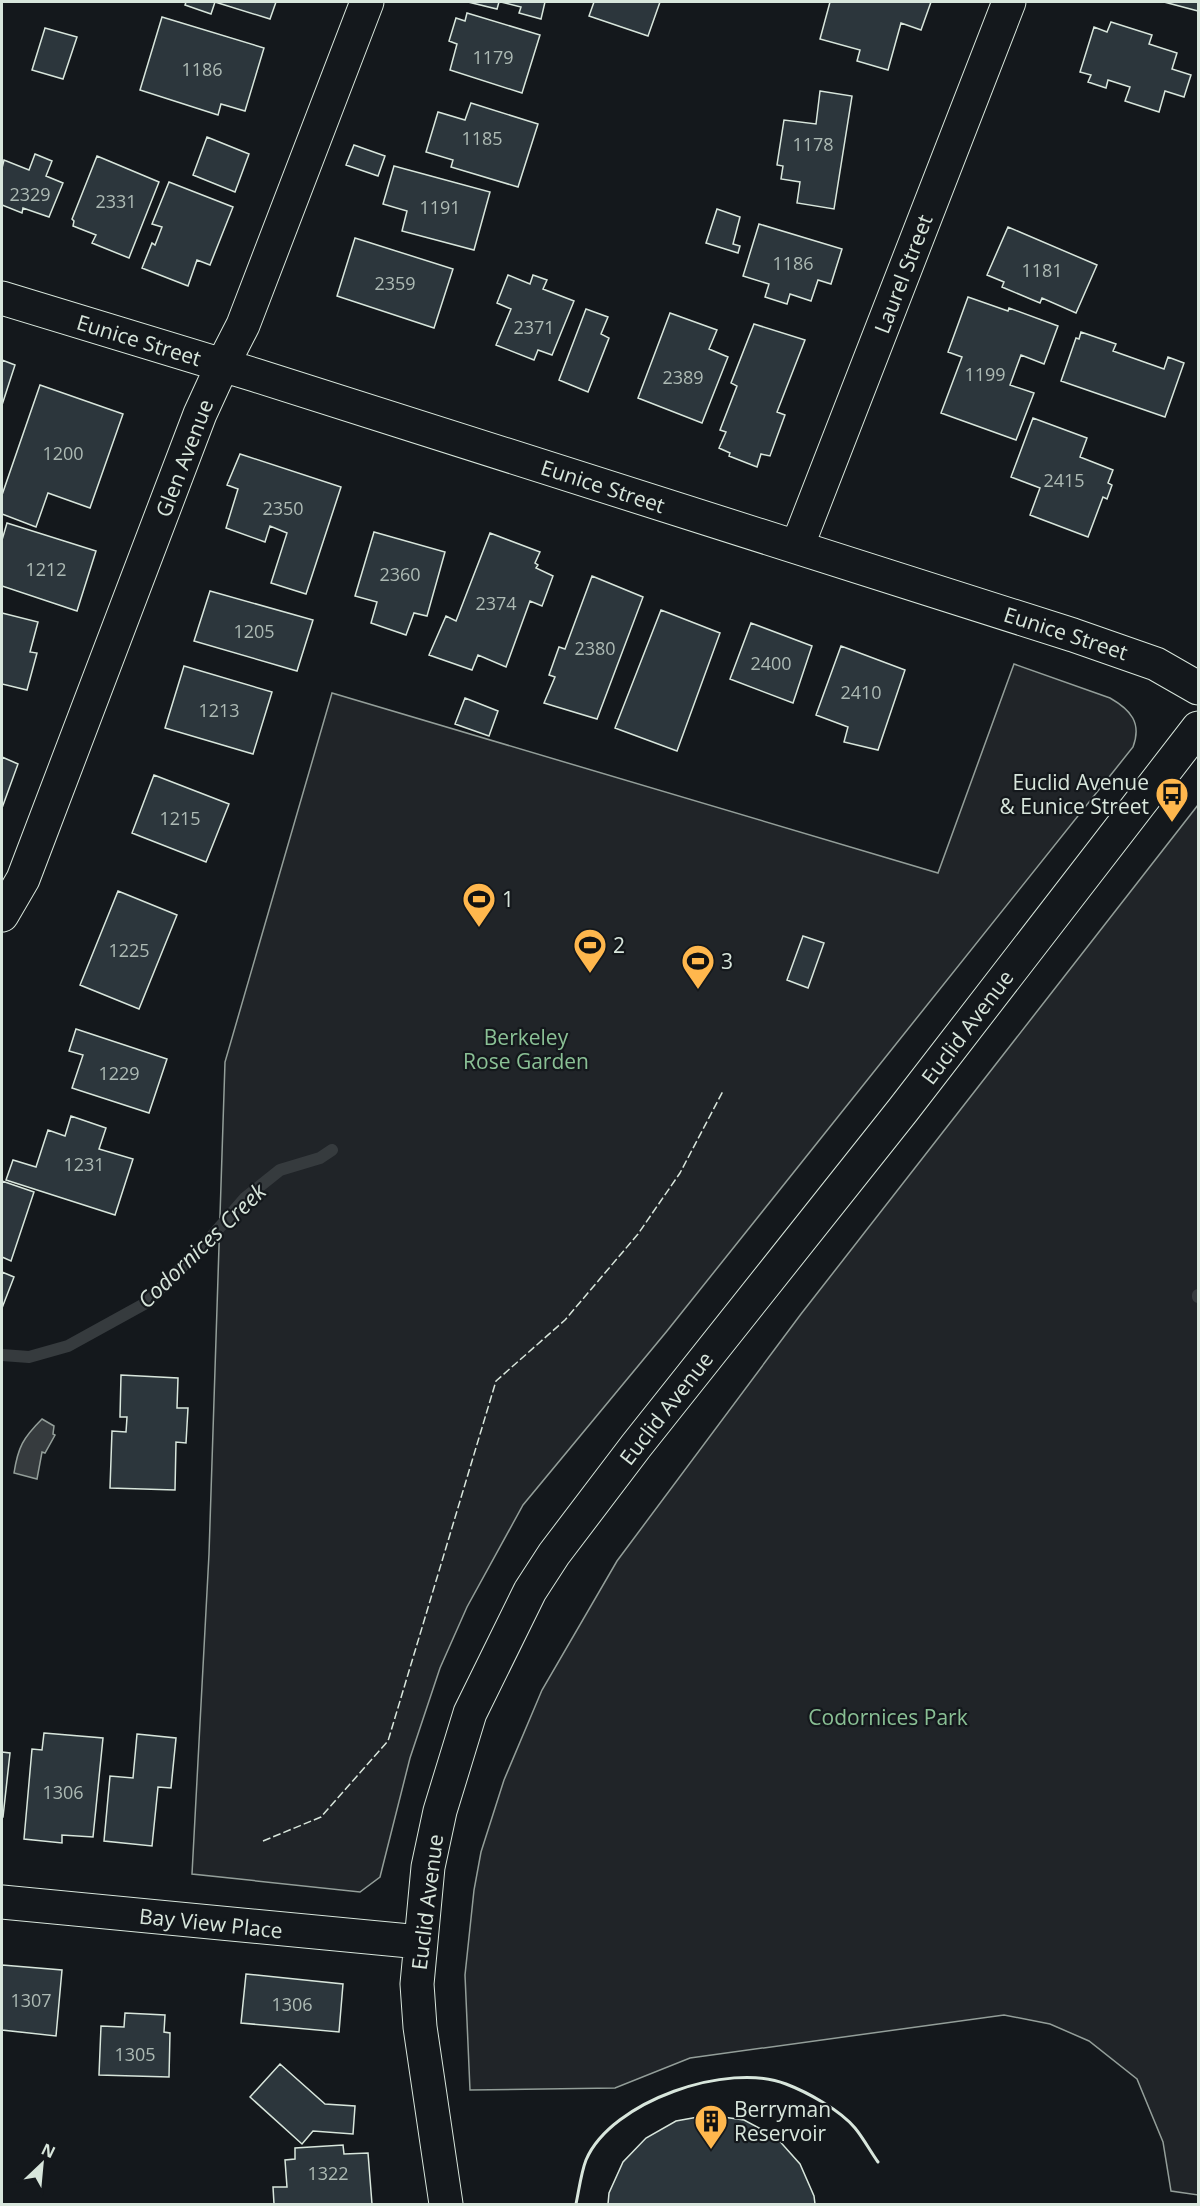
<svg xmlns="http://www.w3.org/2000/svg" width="1200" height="2206" viewBox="0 0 1200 2206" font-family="'Open Sans',sans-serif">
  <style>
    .green { fill: #202428; stroke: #939e99; stroke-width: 1.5 }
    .water { fill: #363b3e; stroke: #939e99; stroke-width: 1.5 }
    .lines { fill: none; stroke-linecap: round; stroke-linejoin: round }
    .stream { stroke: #363b3e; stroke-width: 12 }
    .building { fill: #2c363c; stroke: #d8e6dc; stroke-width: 1.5 }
    .minor-casing { stroke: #d8e6dc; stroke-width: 35 }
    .minor { stroke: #14181c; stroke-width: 33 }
    .fence { stroke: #d8e6dc; stroke-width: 1.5; stroke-dasharray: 8 3; stroke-linecap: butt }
    .wall { stroke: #d8e6dc; stroke-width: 3 }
    .labels { text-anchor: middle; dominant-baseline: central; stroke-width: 4.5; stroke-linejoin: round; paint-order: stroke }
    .number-label { font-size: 18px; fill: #adbab4 }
    .street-label { font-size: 21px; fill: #d8e6dc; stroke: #14181c }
    .poi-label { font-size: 21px; fill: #d8e6dc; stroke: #14181c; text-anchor: start }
    .park-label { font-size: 21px; fill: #8ac095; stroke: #14181c }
    .water-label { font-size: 22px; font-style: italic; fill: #d8e6dc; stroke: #14181c }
  </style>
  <rect width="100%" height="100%" fill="#14181c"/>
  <path class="green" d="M1014,664L1110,698C1131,710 1142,723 1133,747L667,1331L523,1505L467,1607L440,1668L410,1758L380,1877L360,1892L192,1874L209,1554L225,1062L332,693L938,873Z
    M1198,805V2195L1171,2191L1163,2142L1137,2079L1089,2041L1050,2024L1004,2015L690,2058L615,2088L470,2090L465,1975L474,1890L481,1852L504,1780L542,1690L617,1561L801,1314Z"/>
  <path class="water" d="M42,1419L54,1426L53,1434L55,1435L45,1453L42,1452L37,1479L14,1473C18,1447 23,1438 42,1419Z"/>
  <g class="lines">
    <path class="stream" d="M1198,1295V1297
      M2,1355L29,1357L68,1346L146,1303L206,1243L245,1198L280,1170L320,1158L332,1150"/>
  </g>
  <path class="building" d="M186,2H215L211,14L185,5Z
    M215,2H276L270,19Z
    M468,2H499L497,9Z
    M501,2H545L541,19L519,13L521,7Z
    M594,2H660L648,36L589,16Z
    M830,2H931L921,30L901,23L888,70L857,61L860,50L820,39Z
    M1164,2H1198V11Z
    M467,13L540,35L522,93L450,70L457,44L449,41L456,18L465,21Z
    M162,17L264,48L245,111L221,104L218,115L140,90Z
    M1111,22L1152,35L1149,44L1177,53L1172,69L1191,75L1184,97L1165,91L1159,112L1125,101L1130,87L1108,80L1106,88L1088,82L1091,75L1080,72L1094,27L1107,32Z
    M45,28L77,37L63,79L32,70Z
    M820,91L852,96L834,209L797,203L800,182L781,179L783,166L777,165L784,120L816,124Z
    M471,103L538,124L518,187L451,167L453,160L426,152L438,112L465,120Z
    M207,137L249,154L235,192L193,175Z
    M354,145L385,156L378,176L346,165Z
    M35,154L52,161L46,176L63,183L49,217L23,208L22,213L2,205V168L4,160L29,170Z
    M97,156L159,182L129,258L92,243L96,235L73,226L74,221L72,219Z
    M394,166L490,192L474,250L402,231L407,211L383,204Z
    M169,182L233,207L210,265L197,260L188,286L142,268L152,243L155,245L162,227L152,224Z
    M717,209L740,217L733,244L740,246L738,253L706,243Z
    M759,224L842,249L831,284L818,280L811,301L790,294L787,304L765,297L769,284L743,276Z
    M1008,227L1097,265L1076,313L1042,298L1040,303L1002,287L1004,282L987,275Z
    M355,238L453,269L434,328L337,296Z
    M508,275L530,284L533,275L547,280L543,289L574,301L552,355L538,350L534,360L496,345L511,309L497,303Z
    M968,297L1008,311L1009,308L1058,326L1044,364L1021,355L1010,385L1034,393L1016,440L941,413L962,357L948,352Z
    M586,309L608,317L601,334L609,338L588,392L559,380Z
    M670,313L717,330L709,349L728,357L702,423L638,398Z
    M754,324L805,340L777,412L785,415L770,456L761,454L757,467L729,456L730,453L719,448L726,432L720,430L737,386L731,383Z
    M1081,332L1116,344L1113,351L1164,369L1168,357L1184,363L1165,417L1061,381L1076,338L1079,339Z
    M2,360L15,365L2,405Z
    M40,385L123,414L90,508L48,493L36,527L2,514V495Z
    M1033,418L1087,438L1080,457L1113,470L1108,483L1112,485L1107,499L1103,497L1088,537L1030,515L1040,488L1011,477Z
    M240,454L341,487L306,594L271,583L287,533L270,526L265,542L226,528L238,489L227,485Z
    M7,523L96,551L77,611L2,586V540Z
    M374,532L445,552L427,616L414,613L406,635L371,623L377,602L355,596Z
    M490,533L540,552L535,563L538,565L536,568L553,576L542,606L530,601L506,667L478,655L472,670L429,655L446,616L456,621Z
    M592,576L643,597L597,719L544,703L555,677L549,675L559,647L565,649Z
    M210,591L313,620L297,671L194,641Z
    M661,610L720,633L677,751L615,728Z
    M2,613L38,622L30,652L37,653L27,690L2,684Z
    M751,623L812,646L793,703L730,679Z
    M841,646L905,670L878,750L844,742L848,727L816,715Z
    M184,666L272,692L253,754L165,728Z
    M465,698L498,711L489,736L455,724Z
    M2,757L18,764L2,808Z
    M154,775L229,804L206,862L132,833Z
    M118,891L177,915L139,1009L80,985Z
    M803,936L824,943L808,988L787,980Z
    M76,1029L167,1059L149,1113L72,1088L83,1055L69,1051Z
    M71,1116L106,1128L99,1149L133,1159L115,1215L6,1180L13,1160L36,1167L48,1130L65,1136Z
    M2,1181L34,1192L11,1261L2,1257Z
    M2,1272L14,1277L2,1308Z
    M121,1375L178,1378L177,1408H188L186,1443L176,1442L175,1490L110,1488L112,1431L126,1432L127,1417H120Z
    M44,1733L103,1738L93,1837L62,1835V1843L24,1839L32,1749L42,1750Z
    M137,1734L176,1738L171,1788L158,1787L152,1846L104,1841L110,1776L133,1778Z
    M2,1752L10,1753L3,1817H2Z
    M2,1965L62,1970L56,2036L2,2030Z
    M246,1974L343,1984L339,2032L241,2023Z
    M125,2013L165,2015L164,2032L170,2033L169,2077L99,2075L101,2026L124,2027Z
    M280,2064L325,2104L355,2106L353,2134L313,2131L302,2144L250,2097Z
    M709,2115L744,2120L776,2137L800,2164L814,2196L815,2204H608L609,2193L623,2162L646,2138L676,2121Z
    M343,2145L344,2154L368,2153L372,2204H274L273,2187H287L285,2160L295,2159V2148Z"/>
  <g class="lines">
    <defs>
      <path id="minor" d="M2,298L255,375L1073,635L1156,664L1198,688
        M797,547L1009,2
        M2,915L23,879L200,414L222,366L243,325L367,2
        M2,1902L420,1942
        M446,2204L420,2027L417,1984L428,1867L440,1811L470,1713L530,1591L554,1554L636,1446L903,1110L1198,728"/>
    </defs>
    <use href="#minor" class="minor-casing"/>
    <use href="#minor" class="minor"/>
    <path class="fence" d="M263,1841L321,1817L388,1741L496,1381L565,1320L638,1234L680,1173L723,1091"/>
    <path class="wall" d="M576,2204C579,2190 581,2173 586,2160C611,2101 729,2061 786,2084C807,2092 840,2110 855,2128C864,2139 870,2151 878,2162"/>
  </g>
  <defs>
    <symbol id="bus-pin" viewBox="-11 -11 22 30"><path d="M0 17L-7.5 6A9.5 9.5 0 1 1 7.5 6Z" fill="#ffb74d" stroke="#14181c"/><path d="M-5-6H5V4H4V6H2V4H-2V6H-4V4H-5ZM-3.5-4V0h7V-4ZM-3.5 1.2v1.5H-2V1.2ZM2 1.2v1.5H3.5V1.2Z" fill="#111"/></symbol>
    <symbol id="stadium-pin" viewBox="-11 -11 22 30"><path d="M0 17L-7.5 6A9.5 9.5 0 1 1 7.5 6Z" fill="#ffb74d" stroke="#14181c"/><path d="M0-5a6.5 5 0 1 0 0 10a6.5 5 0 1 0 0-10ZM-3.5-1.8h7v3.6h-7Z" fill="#111"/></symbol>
    <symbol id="building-pin" viewBox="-11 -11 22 30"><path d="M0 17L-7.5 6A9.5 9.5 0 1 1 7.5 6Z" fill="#ffb74d" stroke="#14181c"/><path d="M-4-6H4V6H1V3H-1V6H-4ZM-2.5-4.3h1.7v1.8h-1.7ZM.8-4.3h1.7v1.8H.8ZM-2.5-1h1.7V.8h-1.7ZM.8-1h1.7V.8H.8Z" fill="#111"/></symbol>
  </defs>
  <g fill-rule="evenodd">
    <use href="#bus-pin" x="1153" y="775" width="38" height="52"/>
    <use href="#stadium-pin" x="460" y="880" width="38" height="52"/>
    <use href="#stadium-pin" x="571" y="926" width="38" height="52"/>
    <use href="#stadium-pin" x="679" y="942" width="38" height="52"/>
    <use href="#building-pin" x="692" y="2102" width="38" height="52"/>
  </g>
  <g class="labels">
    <g class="number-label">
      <text x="493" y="57">1179</text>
      <text x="202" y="69">1186</text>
      <text x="482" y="138">1185</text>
      <text x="813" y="144">1178</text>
      <text x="30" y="194">2329</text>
      <text x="116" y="201">2331</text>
      <text x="440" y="207">1191</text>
      <text x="793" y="263">1186</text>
      <text x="1042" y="270">1181</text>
      <text x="395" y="283">2359</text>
      <text x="534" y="327">2371</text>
      <text x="985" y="374">1199</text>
      <text x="683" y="377">2389</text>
      <text x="63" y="453">1200</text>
      <text x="1064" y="480">2415</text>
      <text x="283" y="508">2350</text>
      <text x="46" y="569">1212</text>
      <text x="400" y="574">2360</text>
      <text x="496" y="603">2374</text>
      <text x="254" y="631">1205</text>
      <text x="595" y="648">2380</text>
      <text x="771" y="663">2400</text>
      <text x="861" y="692">2410</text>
      <text x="219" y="710">1213</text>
      <text x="180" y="818">1215</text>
      <text x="129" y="950">1225</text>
      <text x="119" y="1073">1229</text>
      <text x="84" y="1164">1231</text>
      <text x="63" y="1792">1306</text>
      <text x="31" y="2000">1307</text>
      <text x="292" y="2004">1306</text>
      <text x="135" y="2054">1305</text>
      <text x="328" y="2173">1322</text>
    </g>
    <g class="street-label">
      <text transform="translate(903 274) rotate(-69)">Laurel Street</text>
      <text transform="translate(139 340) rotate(17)">Eunice Street</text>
      <text transform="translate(184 458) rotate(-69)">Glen Avenue</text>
      <text transform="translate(603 486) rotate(18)">Eunice Street</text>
      <text transform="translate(1066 633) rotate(18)">Eunice Street</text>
      <text transform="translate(967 1027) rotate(-53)">Euclid Avenue</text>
      <text transform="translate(666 1408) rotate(-52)">Euclid Avenue</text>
      <text transform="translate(427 1902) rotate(-83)">Euclid Avenue</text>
      <text transform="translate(211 1923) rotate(6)">Bay View Place</text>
    </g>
    <g class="poi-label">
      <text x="1149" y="782" text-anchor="end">Euclid Avenue<tspan x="1149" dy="24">&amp; Eunice Street</tspan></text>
      <text x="502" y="899">1</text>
      <text x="613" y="945">2</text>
      <text x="721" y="961">3</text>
      <text x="734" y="2109">Berryman<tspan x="734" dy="24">Reservoir</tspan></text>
    </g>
    <g class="park-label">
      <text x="526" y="1037">Berkeley<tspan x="526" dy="24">Rose Garden</tspan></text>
      <text x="888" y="1717">Codornices Park</text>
    </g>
    <g class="water-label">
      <text transform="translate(201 1245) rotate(-44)">Codornices Creek</text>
    </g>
  </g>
  <rect width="1200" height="2206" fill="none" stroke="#d8e6dc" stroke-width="6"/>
  <g transform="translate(42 2164) rotate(26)" stroke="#14181c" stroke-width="4.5" paint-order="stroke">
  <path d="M0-4.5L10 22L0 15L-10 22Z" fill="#d8e6dc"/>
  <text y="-9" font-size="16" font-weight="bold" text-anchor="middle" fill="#d8e6dc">N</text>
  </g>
</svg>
